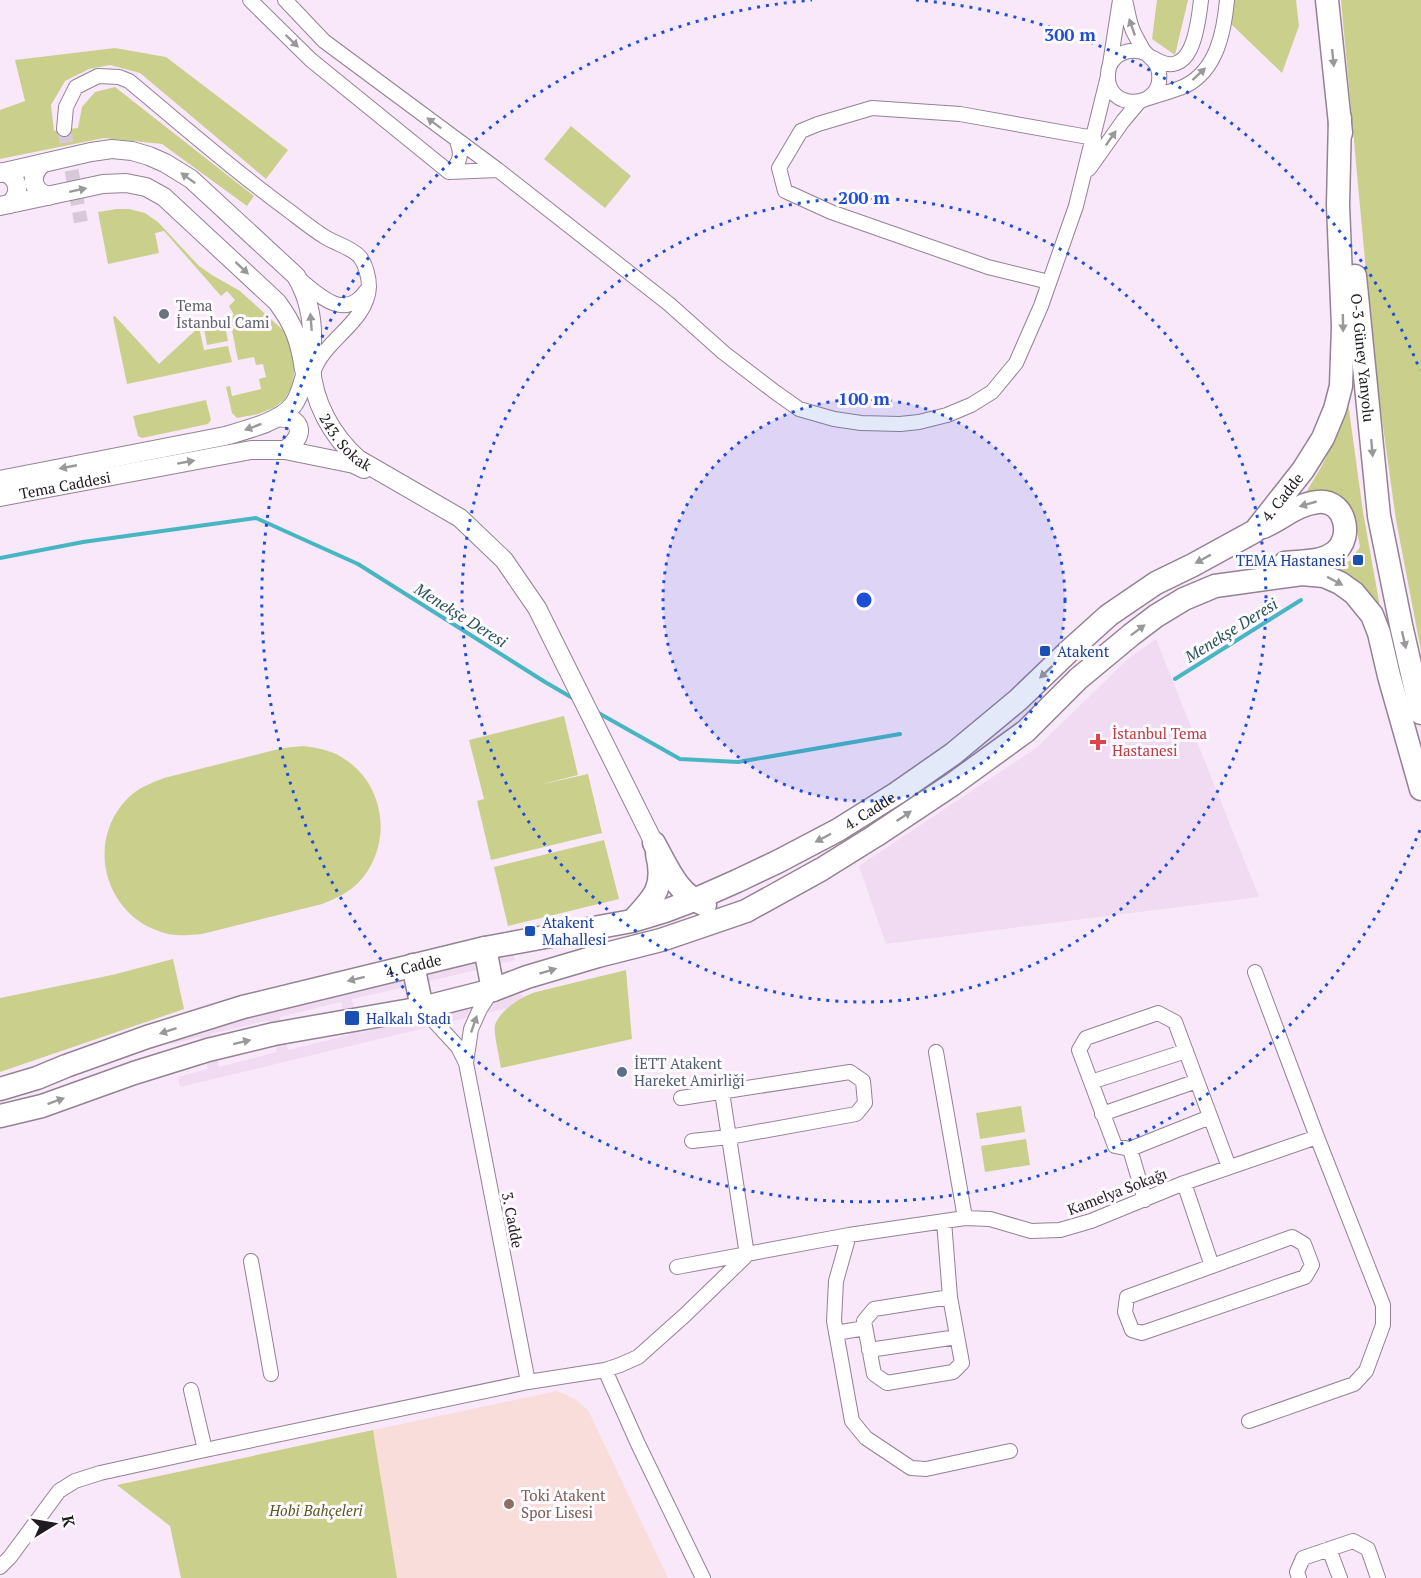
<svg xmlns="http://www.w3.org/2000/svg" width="1421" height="1578" viewBox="0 0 1421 1578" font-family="'PT Serif',serif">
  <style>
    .built { fill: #f1dbf2; fill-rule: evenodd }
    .education { fill: #f8ddda }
    .green { fill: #cad08b }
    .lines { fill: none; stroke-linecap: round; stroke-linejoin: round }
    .stream { stroke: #48b6c2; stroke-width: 4 }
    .minor-tunnel { stroke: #d8c9d9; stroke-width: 14; stroke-dasharray: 14 7; stroke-linecap: butt }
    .minor-casing { stroke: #928292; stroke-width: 16 }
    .tertiary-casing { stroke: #928292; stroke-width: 20 }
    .primary-casing { stroke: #928292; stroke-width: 25 }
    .minor { stroke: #fff; stroke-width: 14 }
    .tertiary { stroke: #fff; stroke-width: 18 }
    .primary { stroke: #fff; stroke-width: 22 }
    .oneway { fill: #9b989b }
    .ring { fill: none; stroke: #1d4ed8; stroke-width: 3; stroke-dasharray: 3 6 }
    .worship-dot { fill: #6b7280; stroke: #fefafe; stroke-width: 2 }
    .transit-dot { fill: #1a4fb4; stroke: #fefafe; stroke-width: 2 }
    .health-dot { fill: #e0444e; stroke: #fefafe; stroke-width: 2 }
    .service-dot { fill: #5c6f8a; stroke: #fefafe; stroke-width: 2 }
    .education-dot { fill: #8d6e63; stroke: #fefafe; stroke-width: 2 }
    .labels { text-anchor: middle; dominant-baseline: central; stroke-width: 6; stroke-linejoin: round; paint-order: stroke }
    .worship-label { font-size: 15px; fill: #5b616d; stroke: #fefafe; text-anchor: start }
    .street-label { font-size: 15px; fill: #201a21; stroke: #fefafe }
    .transit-label { font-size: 15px; fill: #164399; stroke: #fefafe; text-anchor: start }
    .health-label { font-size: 15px; fill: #be3a42; stroke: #fefafe; text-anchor: start }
    .service-label { font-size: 15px; fill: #4e5e75; stroke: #fefafe; text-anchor: start }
    .education-label { font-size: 15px; fill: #785e54; stroke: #fefafe; text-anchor: start }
    .park-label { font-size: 15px; font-style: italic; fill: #565921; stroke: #fefafe }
    .water-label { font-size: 16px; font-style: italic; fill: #235358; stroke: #fefafe }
    .centre { fill: #1d4ed8; stroke: #fefafe; stroke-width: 3 }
    .ring-label { font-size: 18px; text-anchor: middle; font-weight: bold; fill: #1d4ed8; stroke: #fefafe; stroke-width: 6; stroke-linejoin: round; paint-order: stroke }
  </style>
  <rect width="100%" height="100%" fill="#f9e8fa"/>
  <path class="built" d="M1156,639L1259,897L886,944L859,866L1036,748L1129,658Z
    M512,950L515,960L492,966L500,999L522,994L524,1004L180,1087L178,1077L208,1069L200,1037L171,1044L168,1033ZM481,969L484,980L480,982L482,992L429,1016L421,983ZM410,986L418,1018L360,1033L352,999ZM341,1002L349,1035L288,1050L280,1017ZM269,1020L277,1052L219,1067L211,1034Z"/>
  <path class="education" d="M557,1391L575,1399L588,1410L668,1578H397L373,1430Z"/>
  <path class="green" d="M1157,0H1188L1175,55L1152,39Z
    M1232,0H1296L1299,26L1282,73L1229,22Z
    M1341,0H1421V651L1396,520L1375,369Z
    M115,48L166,57L288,150L266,179L140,73L110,65L89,69L65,81L51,105L54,131L78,128L82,107L95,92L115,87L254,196L247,206L162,144L104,138L0,159V110L25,101L15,60Z
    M571,126L631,176L605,208L544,159Z
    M117,209H129L145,213L158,222L199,266L212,275L240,291L284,331L291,344L294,362V375L291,388L284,400L273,408L258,414L237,418L232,413L226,387L230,386L232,396L261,389L259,379L266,377L263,364L256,365L254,357L238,360L229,316L234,315L229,306L235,300L227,291L221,296L164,231L155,233L159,253L108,264L98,212Z
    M212,315L217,318L223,317L228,341L207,345L203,323Z
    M115,316L159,364L199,327L204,350L228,346L232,362L127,384L113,317Z
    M1346,388L1363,512L1380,607L1361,586L1325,568L1350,561L1360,547L1354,515L1305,494L1320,469L1338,434Z
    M206,400L211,420L208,424L142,438L138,436L133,416Z
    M564,716L578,775L539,785L588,774L602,833L491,860L477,801L484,799L469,740Z
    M303,746C317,748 331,750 343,758C387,785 393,847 358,883C348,893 335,899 322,904L202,934C188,935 174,937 161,932C104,914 85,841 128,798C138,788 151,783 164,778L283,748Z
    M604,840L619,899L508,926L494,867Z
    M173,959L184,1009L0,1072V998L112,975Z
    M626,970L632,1039L501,1068C500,1059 493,1032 495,1025C500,1010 522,996 536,992Z
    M1021,1106L1025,1132L980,1139L976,1113Z
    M1026,1139L1030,1165L985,1172L981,1146Z
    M373,1430L397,1578H181L170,1526L117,1485Z"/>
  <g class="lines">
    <path class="stream" d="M0,558L83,542L256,518L358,564L545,682L576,700
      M1175,679L1301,600
      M595,711L680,759L738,762L900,734"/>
    <path class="minor-tunnel" d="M64,129L81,222"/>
    <defs>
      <path id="minor" d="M250,0L311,60L449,172L498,170
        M285,0L324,41L498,170L669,304L724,353L775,392L799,409L834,419L861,423L900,424L919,422L947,415L971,405L992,392L1016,363L1041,306L1076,206L1108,76
        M1125,0C1128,11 1129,25 1135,35C1138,40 1141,47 1144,51C1151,59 1158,62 1159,73C1164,110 1105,112 1108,74C1109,54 1129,47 1145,53
        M1153,58C1192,83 1198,26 1201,0
        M1110,64L1120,0
        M1149,98C1160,94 1174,91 1185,86C1217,70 1224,32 1227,0
        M64,129L66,107L76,87L98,76L119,77L129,81C181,124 233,170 288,210C300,219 312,229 325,237C336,244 351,247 360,257C366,265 369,278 369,287C367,323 323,340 313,373
        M1089,169L1123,121L1139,102
        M449,172C462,162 462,153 456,139
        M298,278C319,295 344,322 366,291
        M1049,282L988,267L831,212L785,191L779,168L801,131L818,124L872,108L960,114L1094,138
        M422,1008L458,1047L466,1063L528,1382
        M936,1052L965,1218
        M466,1063L471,1029L480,1009L492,990
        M1091,1082L1186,1051
        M722,1092L747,1255
        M681,1098L850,1072L863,1081L865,1103L856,1114L729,1137L692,1141
        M1102,1114L1197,1081
        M1130,1149L1210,1117
        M1184,1183L1212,1266
        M1145,1200L1130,1149L1115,1146L1079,1050L1086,1038L1158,1013L1175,1022L1229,1167
        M944,1221L950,1297L962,1363L953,1372L887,1383L874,1374L864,1321L874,1309L950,1297
        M849,1235L836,1281L834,1321L852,1421L866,1438L911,1468L926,1469L1010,1451
        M1292,1237L1304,1244L1312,1265L1305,1277L1142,1333L1132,1330L1125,1312L1127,1297Z
        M251,1261L271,1374
        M677,1267L849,1235L965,1218L990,1219L1031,1231L1060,1230L1091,1221L1184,1183L1317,1137
        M836,1333L865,1328
        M869,1350L957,1337
        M605,1370L638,1444L703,1578
        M191,1390L205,1450
        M1249,1421L1354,1384L1366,1371L1383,1325V1305L1317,1137L1255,972
        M1329,1549L1340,1578
        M0,1567L10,1557L59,1491L75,1481L100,1473L205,1450L528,1382L605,1370L620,1365L638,1357L685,1315L747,1255
        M1299,1578L1297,1572L1303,1558L1353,1541L1368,1549L1378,1578"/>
      <g id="tertiary">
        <path d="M42,164C29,175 32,191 48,196"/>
        <path d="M3,172C19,177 22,194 9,204"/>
        <path id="s1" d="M0,173L91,152L112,149L132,151L149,156L165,163L191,179L296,276C308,296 313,319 312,343C312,351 310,359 311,366C313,402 332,436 358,459L460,518L504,560L537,608L654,843"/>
        <path d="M0,206L103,184L126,183L146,187L164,197L277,302C294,325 300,341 304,370"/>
        <path d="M279,417C283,418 290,418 294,421C306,431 294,444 285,450"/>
        <path d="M0,480L225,436C245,430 280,422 293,405C300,396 302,385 305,375"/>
        <path id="s2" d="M0,497L251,450H285L354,464L364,469"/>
      </g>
      <g id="primary">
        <path d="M1327,0L1341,133"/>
        <path id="s3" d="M1355,276L1379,516L1401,625L1421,713"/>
        <path d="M1263,527C1282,519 1297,504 1318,502C1345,499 1354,537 1335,552C1321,563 1301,561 1285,563"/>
        <path d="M654,843C668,868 677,894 705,905"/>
        <path d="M634,919C655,897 665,886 657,854"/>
        <path d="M485,948L493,990"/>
        <path d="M413,965L422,1008"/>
        <path id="s4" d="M0,1089L37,1078L66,1066L147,1037L243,1007L485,948L632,921L665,911L694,900L737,881L779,861L838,830L897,793L953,754L1018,700L1069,651L1109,615L1156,583L1193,565L1255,531L1303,470L1323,438L1335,409L1341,386L1343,326L1338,205L1340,118"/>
        <path d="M0,1116L42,1106L134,1073L208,1050L274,1034L422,1008L493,990L527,977L598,956L661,940L746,911L822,869L875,836L953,784L1026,731L1078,679L1131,635L1156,616L1184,599L1215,586L1302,574L1324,576L1340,583L1354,593L1372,615L1379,633L1389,676L1421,789"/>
      </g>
    </defs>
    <use href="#minor" class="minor-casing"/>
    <use href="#tertiary" class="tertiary-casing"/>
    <use href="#primary" class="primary-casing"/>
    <use href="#minor" class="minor"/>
    <use href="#tertiary" class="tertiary"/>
    <use href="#primary" class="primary"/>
  </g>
  <defs><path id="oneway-solid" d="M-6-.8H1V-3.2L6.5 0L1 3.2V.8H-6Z" transform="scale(1.5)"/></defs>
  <g class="oneway">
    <use href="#oneway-solid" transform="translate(1132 27) rotate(-109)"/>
    <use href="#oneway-solid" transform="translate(292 41) rotate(44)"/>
    <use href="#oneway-solid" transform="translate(1333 58) rotate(84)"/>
    <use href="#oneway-solid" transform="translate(1199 74) rotate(-43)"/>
    <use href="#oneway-solid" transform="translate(434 123) rotate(-143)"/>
    <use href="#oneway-solid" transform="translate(1111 138) rotate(-55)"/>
    <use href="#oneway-solid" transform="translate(188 178) rotate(-144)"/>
    <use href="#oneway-solid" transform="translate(78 190) rotate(-12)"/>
    <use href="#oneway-solid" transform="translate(242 268) rotate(43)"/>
    <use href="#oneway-solid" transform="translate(311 322) rotate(-95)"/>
    <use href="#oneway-solid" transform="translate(1343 323) rotate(89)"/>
    <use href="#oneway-solid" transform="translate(253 427) rotate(160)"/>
    <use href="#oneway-solid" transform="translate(1372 448) rotate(85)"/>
    <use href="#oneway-solid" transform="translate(186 462) rotate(-10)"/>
    <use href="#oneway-solid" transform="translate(68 467) rotate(169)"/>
    <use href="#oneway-solid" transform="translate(1308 504) rotate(164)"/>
    <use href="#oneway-solid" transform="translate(1203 559) rotate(151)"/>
    <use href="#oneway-solid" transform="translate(1335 581) rotate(28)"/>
    <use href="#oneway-solid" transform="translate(1138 630) rotate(-37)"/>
    <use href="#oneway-solid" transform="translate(1404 640) rotate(77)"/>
    <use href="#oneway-solid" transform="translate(1046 672) rotate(136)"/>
    <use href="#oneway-solid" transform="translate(904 816) rotate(-34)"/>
    <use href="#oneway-solid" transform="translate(823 838) rotate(152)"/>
    <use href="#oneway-solid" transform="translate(548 971) rotate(-17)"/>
    <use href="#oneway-solid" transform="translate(356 979) rotate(166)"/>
    <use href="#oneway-solid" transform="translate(474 1024) rotate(-71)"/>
    <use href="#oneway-solid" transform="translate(168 1031) rotate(162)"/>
    <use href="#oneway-solid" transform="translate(242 1042) rotate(-14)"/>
    <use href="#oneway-solid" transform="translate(56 1101) rotate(-20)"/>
  </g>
  <circle cx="864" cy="600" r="201" fill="#1d4ed8" fill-opacity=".12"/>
  <g class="ring">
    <circle cx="864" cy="600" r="201"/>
    <circle cx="864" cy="600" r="402"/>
    <path d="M1420 830A602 602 0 1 1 812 0M916 0A602 602 0 0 1 1420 370"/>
  </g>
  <circle class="worship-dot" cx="164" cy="314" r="6"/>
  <g class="transit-dot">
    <rect x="1352" y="554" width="12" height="12" rx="3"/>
    <rect x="1039" y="645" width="12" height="12" rx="3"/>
    <rect x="524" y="925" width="12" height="12" rx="3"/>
    <rect x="344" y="1010" width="16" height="16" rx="3"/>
  </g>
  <path class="health-dot" d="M1095 733h6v6h6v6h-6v6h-6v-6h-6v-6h6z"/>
  <circle class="service-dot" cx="622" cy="1072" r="6"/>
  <circle class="education-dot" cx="509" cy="1504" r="6"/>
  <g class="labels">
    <g class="worship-label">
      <text x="176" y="305">Tema<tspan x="176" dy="17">İstanbul Cami</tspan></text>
    </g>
    <g class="street-label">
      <text stroke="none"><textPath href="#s3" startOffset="82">O-3 Güney Yanyolu</textPath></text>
      <text stroke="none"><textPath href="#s1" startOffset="522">243. Sokak</textPath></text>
      <text stroke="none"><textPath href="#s2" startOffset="66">Tema Caddesi</textPath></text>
      <text stroke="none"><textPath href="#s4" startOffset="1440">4. Cadde</textPath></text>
      <text stroke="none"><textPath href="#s4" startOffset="918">4. Cadde</textPath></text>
      <text stroke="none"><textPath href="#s4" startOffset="432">4. Cadde</textPath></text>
      <text transform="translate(1117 1191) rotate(-21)">Kamelya Sokağı</text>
      <text transform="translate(513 1220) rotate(79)">3. Cadde</text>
    </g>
    <g class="transit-label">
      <text x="1346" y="560" text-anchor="end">TEMA Hastanesi</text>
      <text x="1057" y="651">Atakent</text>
      <text x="542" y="922">Atakent<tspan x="542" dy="17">Mahallesi</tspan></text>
      <text x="366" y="1018">Halkalı Stadı</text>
    </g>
    <g class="health-label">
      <text x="1112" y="733">İstanbul Tema<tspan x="1112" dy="17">Hastanesi</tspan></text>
    </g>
    <g class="service-label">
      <text x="634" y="1063">İETT Atakent<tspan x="634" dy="17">Hareket Amirliği</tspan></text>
    </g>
    <g class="education-label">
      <text x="521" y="1495">Toki Atakent<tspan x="521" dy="17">Spor Lisesi</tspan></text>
    </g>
    <g class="park-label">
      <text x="316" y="1510">Hobi Bahçeleri</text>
    </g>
    <g class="water-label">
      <text transform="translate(461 615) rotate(32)">Menekşe Deresi</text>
      <text transform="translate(1231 630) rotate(-32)">Menekşe Deresi</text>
    </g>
  </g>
  <circle cx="864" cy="600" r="9" class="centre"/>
  <g class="ring-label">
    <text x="1070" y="41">300 m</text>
    <text x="864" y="204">200 m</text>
    <text x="864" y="405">100 m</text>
  </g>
  <g transform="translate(54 1524) rotate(79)" stroke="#fefafe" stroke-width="4.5" paint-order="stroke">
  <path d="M0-4.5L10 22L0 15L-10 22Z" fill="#201a21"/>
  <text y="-9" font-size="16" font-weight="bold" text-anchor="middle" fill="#201a21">K</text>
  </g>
</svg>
